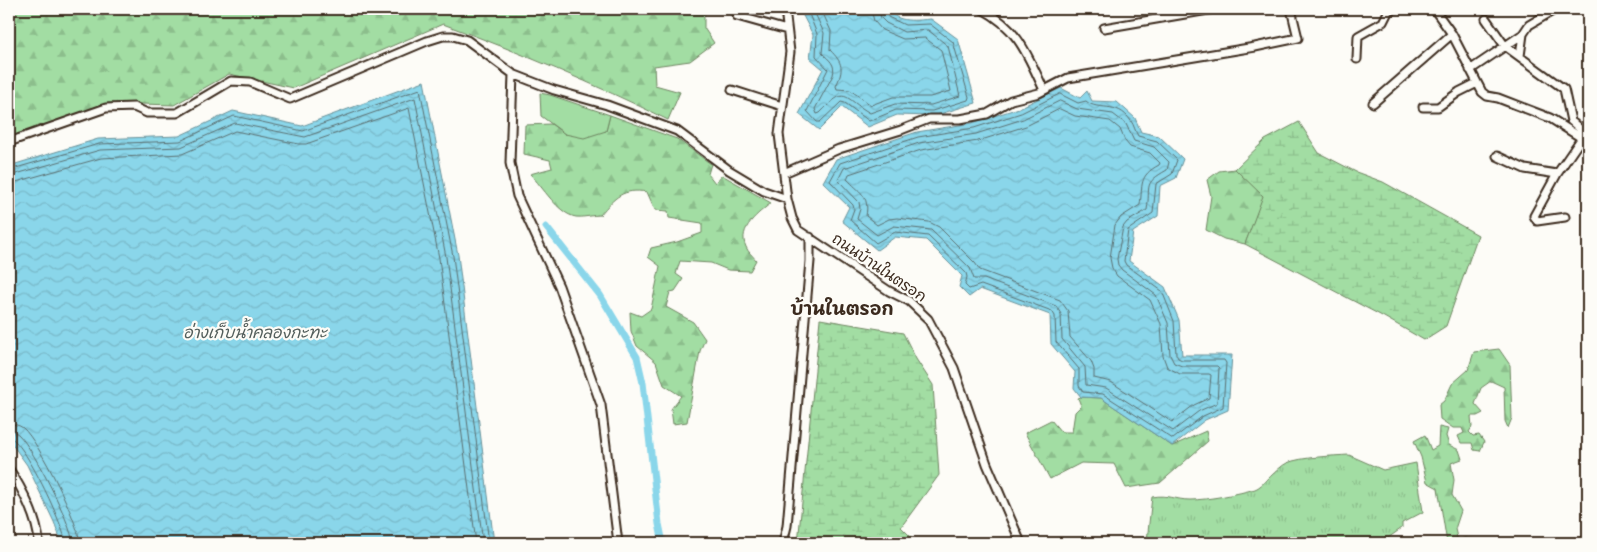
<svg xmlns="http://www.w3.org/2000/svg" width="1597" height="552" viewBox="0 0 1597 552" font-family="Pangolin,'Playpen Sans Thai',sans-serif">
  <style>
    .grass { fill: url(#grass-tufts); stroke: #6e8460 }
    .forest { fill: url(#forest-firs); stroke: #6e8460 }
    .wetland { fill: url(#wetland-marsh); stroke: #6e8460 }
    .green { fill: #a2dda3; stroke: #6e8460 }
    .water { fill: url(#water-waves); stroke: #6a9198 }
    .lines { fill: none; stroke-linecap: round; stroke-linejoin: round }
    .shore { stroke: #5b6f70; stroke-width: 1 }
    .canal { stroke: #8ad6ea; stroke-width: 7 }
    .minor-casing { stroke: #3b2a1e; stroke-width: 11 }
    .minor { stroke: #fdfcf7; stroke-width: 7 }
    .labels { text-anchor: middle; dominant-baseline: central; stroke-width: 4.5; stroke-linejoin: round; paint-order: stroke }
    .street-label { font-size: 15px; fill: #3b2a1e; stroke: #fdfcf7 }
    .water-label { font-size: 16px; font-style: italic; fill: #535e5b; stroke: #fdfcf7 }
    .quarter-label { font-size: 18px; font-weight: bold; fill: #3b2a1e; stroke: #fdfcf7 }
  </style>
  <defs>
    <pattern id="grass-tufts" width="24" height="20" patternUnits="userSpaceOnUse" patternTransform="scale(1.25)"><rect width="24" height="20" fill="#a2dda3"/><path d="M3 7l-1-3M5 7V3M7 7l1-3M15 17l-1-3M17 17v-4M19 17l1-3" fill="none" stroke="#8cbe8c"/></pattern>
    <pattern id="forest-firs" width="22" height="20" patternUnits="userSpaceOnUse" patternTransform="scale(1.25)"><rect width="22" height="20" fill="#a2dda3"/><path d="M5 1l3.5 6h-7zM16 11l3.5 6h-7z" fill="#8cbe8c"/></pattern>
    <pattern id="wetland-marsh" width="20" height="14" patternUnits="userSpaceOnUse" patternTransform="scale(1.25)"><rect width="20" height="14" fill="#a2dda3"/><path d="M1 5h8M5 5V1M11 12h8M15 12V8" fill="none" stroke="#8cbe8c"/></pattern>
    <pattern id="water-waves" width="16" height="10" patternUnits="userSpaceOnUse" patternTransform="scale(1.25)"><rect width="16" height="10" fill="#8ad6ea"/><path d="M0 5q4-4 8 0t8 0" fill="none" stroke="#78b8c8"/></pattern>
  </defs>
  <rect width="100%" height="100%" fill="#fdfcf7"/>
  <filter id="ink" filterUnits="userSpaceOnUse"><feTurbulence type="fractalNoise" baseFrequency=".02" numOctaves="2"/><feDisplacementMap in="SourceGraphic" scale="10" xChannelSelector="R" yChannelSelector="G"/><feConvolveMatrix kernelMatrix="1 2 1 2 8 2 1 2 1" color-interpolation-filters="sRGB"/></filter>
  <g filter="url(#ink)">
    <path class="grass" d="M1349,455L1383,470L1416,463L1423,512L1402,523V528L1381,543H1148L1147,541L1152,497C1169,494 1175,500 1190,500C1208,500 1238,494 1255,489C1262,487 1278,467 1287,463C1301,457 1333,456 1349,455Z"/>
    <path class="forest" d="M9,9H704V28L714,43L690,61L654,66L655,85L680,92L668,120C595,84 519,52 443,24L294,88L229,74L174,105L108,103L50,123L9,141Z
      M610,115L677,139L711,164L708,174L715,183L722,175L771,203C759,213 737,228 746,247C748,252 753,256 756,260L750,271L728,270L711,263L680,261L676,274L683,279L675,291L670,292L666,307L693,322L705,339L700,351L687,422L673,424L671,409L681,396L664,385L656,362L637,346L631,331L630,312L641,316L651,309L660,266L648,257L651,248L677,242L702,233V223L669,218L668,211L655,210L647,192C623,188 615,197 600,215C593,215 583,218 576,217C558,214 543,187 530,174L552,168L550,160L524,154L525,125L551,124L565,134L606,131Z
      M1235,169L1264,196L1245,244L1224,239L1206,230L1211,196L1207,180L1219,171Z
      M1499,349L1510,365L1512,418L1508,428L1505,421L1504,387L1491,381L1481,388L1475,404L1483,413L1477,416H1471L1472,427L1469,432L1473,436L1479,435L1484,442L1480,451L1474,450L1472,443H1461L1458,436L1464,433L1462,428H1453L1440,419L1439,405L1444,401L1452,384L1468,370L1474,352Z
      M1081,397L1101,398L1172,446L1206,431L1208,441L1160,483L1126,488L1114,464L1081,463L1050,479L1025,433L1051,420L1061,432H1072L1075,412L1081,406L1078,398Z
      M1439,427L1448,429L1446,436L1449,445L1459,450L1462,459L1451,463L1454,480L1452,495L1461,511L1455,529L1458,542L1464,538L1491,542L1492,543H1447L1438,488L1427,482L1421,457L1414,441L1425,435L1431,450L1438,446Z"/>
    <path class="wetland" d="M1299,122L1319,153L1356,172L1383,182L1478,235L1446,326L1424,340L1384,317L1245,244L1263,196L1235,169L1265,140Z
      M820,319L903,333L916,359L933,385L939,475L901,527L917,543H798Z"/>
    <path class="green" d="M540,93L550,95L610,115L606,131L584,138L565,134L541,116Z"/>
    <path class="water" d="M802,9H889C896,24 918,20 931,19L958,39L976,103L933,116L897,115L868,127L842,107L819,130L799,114L823,69L810,58L813,35L801,12Z
      M424,81L458,255L494,543H62L54,522L27,465L9,440V166L98,139L179,136L233,111L302,126Z
      M1061,88L1080,98L1087,91L1092,101L1117,102L1135,118L1141,132L1159,136L1183,159L1176,178L1160,186L1158,216L1133,232L1129,261L1165,287L1179,320L1182,355H1232L1228,410L1205,420L1172,446L1101,398L1081,397L1074,388L1075,372L1051,344L1050,315L980,289L969,297L959,287L962,276L926,240L895,237L877,250L842,221L849,207L823,182L836,159L917,132L972,123L1019,108Z"/>
    <g class="lines">
      <path class="shore" d="M807,9L817,34L816,56L828,69L807,111L817,122H820L841,102L845,103L869,121L896,110L932,111L968,100L969,97L953,42L930,24L905,25L888,17L885,9
        M813,9L824,33L822,53C829,60 836,64 833,75L815,109L817,114L820,113C847,85 842,97 870,113L895,104L931,105L960,96L948,46L928,30L904,32L886,23L881,18L879,9
        M821,9L831,31L830,50C843,63 844,69 836,86L837,89L850,90L871,105L893,97H930L951,91L941,50L925,38L903,39L882,30L874,21L871,9
        M1060,94L1078,103L1086,101C1098,112 1117,100 1131,121C1134,125 1135,131 1138,136L1157,141L1177,160L1172,174L1156,184L1153,213L1128,230L1124,261L1126,265L1162,291L1174,321L1176,354L1178,358L1182,360H1224L1226,363L1223,407L1203,416L1173,439L1103,394L1083,392L1079,386V369L1056,342L1055,316L1052,311L981,285L969,289L965,285L967,277L966,273L928,236L895,232L876,243L850,220L854,209L853,205L830,181L840,163L918,137L974,128L1021,113Z
        M1060,101L1077,109L1113,114L1126,124L1134,141L1154,147L1169,162L1167,170C1142,184 1151,185 1147,210L1127,222L1123,227L1117,259L1118,265L1122,270L1156,295L1168,323L1170,355L1174,363L1182,366H1217L1219,368L1217,403L1199,411L1173,431L1106,388L1086,385L1085,367L1062,339L1061,314L1056,306L984,279H974L970,268L931,230L894,226L877,235L857,219L860,209L859,202L838,180L844,168L919,143L976,134L1023,119Z
        M1060,109L1075,116L1110,121L1120,129L1125,141L1130,147L1150,153L1160,163L1159,165C1138,176 1143,185 1140,205L1121,217L1115,225L1110,258L1112,268L1117,276L1150,300L1161,324L1163,356L1167,367L1180,374H1209L1211,375L1209,398L1194,405L1172,422L1111,382L1094,378V369L1091,361L1070,337L1068,311L1060,300L980,270L975,263L939,227L929,222L897,218L889,219L877,225L866,216C870,195 859,192 847,179L849,174L921,150L978,141L1026,126Z
        M9,170L99,144L180,141L234,116L303,131L420,89L453,256L489,543
        M9,176L100,150L181,147L235,123L305,137L415,98L446,257L483,543
        M9,184L101,158L182,154L235,131L299,144H306L409,108L439,258L476,543
        M9,424C14,424 19,425 23,428C39,442 79,523 80,543
        M9,431C13,431 16,432 19,435C34,450 71,523 73,543
        M9,437C24,439 64,527 66,543"/>
      <path class="canal" d="M546,227L600,295L637,357L643,383L659,524L663,543"/>
      <defs>
        <path id="minor" d="M785,9L790,52L779,134L787,199L792,218L798,230L889,291L909,301L928,319L954,368L987,464L1021,543
          M982,9C1019,29 1027,54 1044,90
          M1434,9L1452,34L1482,92L1487,96L1498,98L1550,118L1588,142
          M737,16L787,30
          M1486,19L1505,46L1564,89L1571,121L1588,136
          M1104,28L1214,9
          M1520,56L1523,34
          M1357,59L1358,36L1383,22L1389,10L1394,9
          M1470,70L1523,34L1529,25L1556,9
          M513,74L510,163L517,196L559,286L601,405L618,543
          M732,90L782,106
          M1373,103L1452,34
          M1423,107H1438L1459,92L1477,83
          M9,142L106,108L134,107L147,113H177L231,81L250,82L290,99L427,41L443,36H453L467,40L513,74L554,90L607,105L677,131L729,170L764,191L787,199
          M1497,156L1525,169L1557,174
          M784,173L839,149L901,130L929,119H960L987,114L1011,100L1039,93L1068,78L1255,47L1298,38L1291,9
          M1565,217L1537,221L1534,216L1557,174L1581,139
          M9,469C22,488 38,520 39,543
          M783,543L787,526L810,261V237"/>
      </defs>
      <use href="#minor" class="minor-casing"/>
      <use href="#minor" class="minor"/>
    </g>
  </g>
  <g class="labels">
    <g class="street-label">
      <text transform="translate(879 268) rotate(34)">ถนนบ้านในตรอก</text>
    </g>
    <g class="water-label">
      <text x="255" y="333">อ่างเก็บน้ำคลองกะทะ</text>
    </g>
    <g class="quarter-label">
      <text x="842" y="309">บ้านในตรอก</text>
    </g>
  </g>
  <rect width="1597" height="552" fill="none" stroke="#fdfcf7" stroke-width="30"/>
  <rect x="15" y="15" width="1567" height="522" fill="none" stroke="#3b2a1e" stroke-width="2" filter="url(#ink)"/>
</svg>
